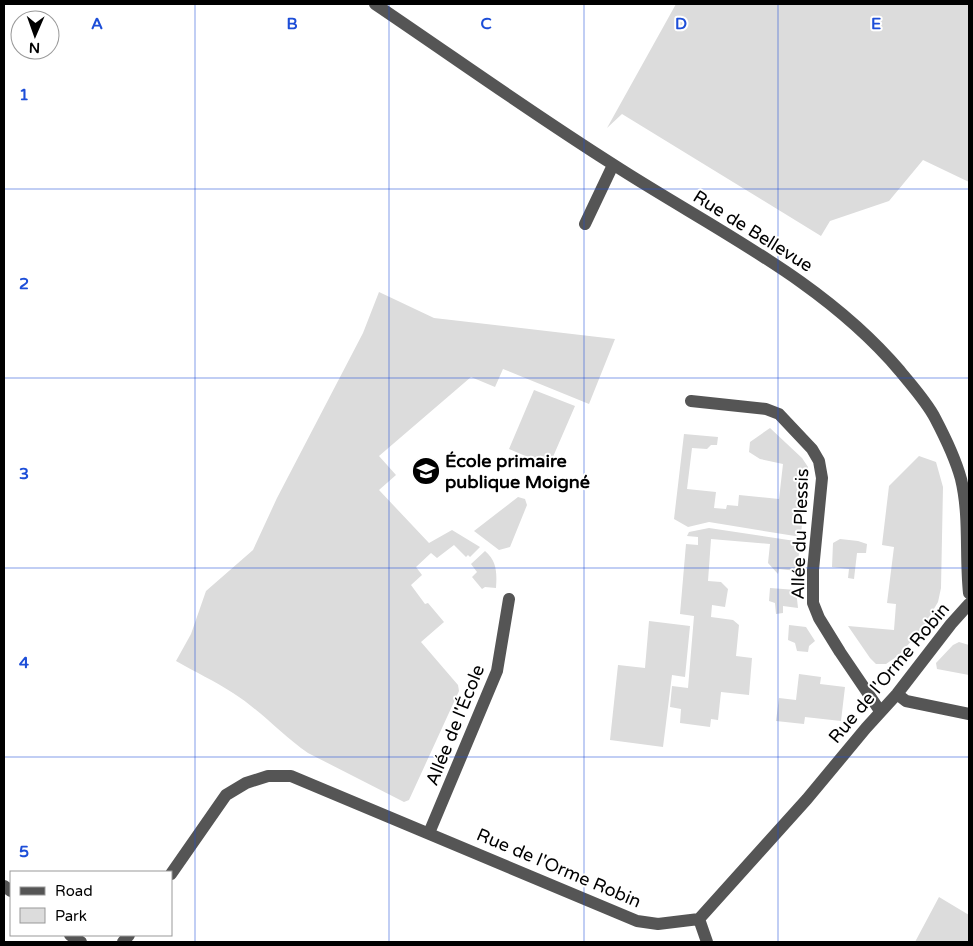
<svg xmlns="http://www.w3.org/2000/svg" width="973" height="946" viewBox="0 0 973 946" font-family="'Varela Round',sans-serif">
  <style>
    .green { fill: #dcdcdc }
    .lines { fill: none; stroke-linecap: round; stroke-linejoin: round }
    .minor { stroke: #555; stroke-width: 12 }
    .grid { fill: none; stroke: #1d4ed8; stroke-width: 1; stroke-opacity: 0.55 }
    .labels { text-anchor: middle; dominant-baseline: central; stroke-width: 4; stroke-linejoin: round; paint-order: stroke }
    .street-label { font-size: 18px; fill: #000; stroke: #fff }
    .poi-label { font-size: 18px; font-weight: bold; fill: #000; stroke: #fff; text-anchor: start }
    .grid-label { font-size: 16px; text-anchor: middle; font-weight: bold; fill: #1d4ed8; stroke: #fff; stroke-width: 4; stroke-linejoin: round; paint-order: stroke }
  </style>
  <rect width="100%" height="100%" fill="#fff"/>
  <path class="green" d="M676,4H969V182L923,160L889,201L830,221L821,236L622,114L607,128Z
    M379,292L434,318L615,339L589,404L503,369L495,387L471,377L379,456L396,475L379,490L429,543L452,530L480,547L470,557L468,555L466,557L454,545L437,558L431,553L416,567L422,575L411,585L425,604L428,603L444,622L421,642L458,685L459,691L409,800L404,802L308,753C282,735 260,710 233,693C215,681 195,672 176,661L191,634L206,591L253,550L277,498L363,333Z
    M534,390L575,406L549,466L509,449Z
    M770,428L802,458L808,467L801,534L795,536L709,522L688,527L674,519L684,434L718,437L717,445H711L707,449L692,448L687,489L716,492L714,508L726,509L727,505L738,506L739,495L779,499L783,464L760,459L749,452L750,442Z
    M919,456L936,462L943,487L941,588L938,602L922,629L899,655L886,664H876L870,658L848,626L894,630L896,604L887,603L894,547L882,545L889,486Z
    M518,497L525,499L527,505L510,547L499,550L474,531Z
    M709,528L795,541L800,544L797,571L779,569L778,574L768,563L770,544L711,539L708,581L721,582L728,589L725,607L712,605L711,617L733,620L739,625L736,656L752,658L749,695L721,692L718,720L711,719L710,727L680,723L681,709L670,707L672,686L688,688L694,616L680,614L686,544L698,545V537L687,536L689,532Z
    M840,539L858,541L867,544L866,553H857L854,579L848,578L849,569L832,567L833,543Z
    M485,551C497,561 497,573 496,588L485,587L482,589L472,577L477,572L471,564Z
    M770,588L796,590L798,608L783,606V613L776,614L775,603L769,601Z
    M649,621L690,626L685,677L672,675L663,747L610,740L618,665L645,668Z
    M789,625L806,627L815,641L809,646L808,652L797,651L795,643L788,640Z
    M959,642L969,645V675L937,669L936,663L953,645Z
    M799,674L821,677L820,684L845,687L841,721L805,717L804,724L776,721L779,698L796,700Z
    M939,897L969,915V942H915Z"/>
  <g class="lines">
    <path class="minor" d="M375,4C455,58 533,114 614,165C713,229 823,280 900,371C912,386 926,401 935,418C945,437 955,457 961,479C970,516 965,556 969,593
      M585,224L613,165
      M691,401L766,409L779,414L812,449L819,461L822,478L813,570V603L819,618L840,652L880,711
      M897,694L906,701L969,714
      M429,833L497,671L509,599
      M171,874L226,795L246,783L268,776H291L637,921L658,924L699,919L807,799L866,728L897,694L951,624L969,604
      M4,886L11,891
      M699,919L707,942
      M70,935L81,942
      M123,942L129,935"/>
  </g>
  <path class="grid" d="M195,4V942M389,4V942M584,4V942M778,4V942M4,189H969M4,378H969M4,568H969M4,757H969"/>
  <defs>
    <symbol id="school-disc" viewBox="-11 -11 22 22"><circle r="9.5" fill="#000" stroke="#fff"/><path d="M0-5L7-2L0 1L-7-2ZM-4 1L0 2.5L4 1V4Q0 6-4 4Z" fill="#fff"/></symbol>
  </defs>
  <g fill-rule="evenodd">
    <use href="#school-disc" x="410" y="455" width="32" height="32"/>
  </g>
  <g class="labels">
    <g class="street-label">
      <text transform="translate(753 231) rotate(32)">Rue de Bellevue</text>
      <text transform="translate(800 534) rotate(-88)">Allée du Plessis</text>
      <text transform="translate(889 673) rotate(-50)">Rue de l'Orme Robin</text>
      <text transform="translate(455 725) rotate(-68)">Allée de l'École</text>
      <text transform="translate(559 868) rotate(23)">Rue de l'Orme Robin</text>
    </g>
    <g class="poi-label">
      <text x="445" y="461">École primaire<tspan x="445" dy="21">publique Moigné</tspan></text>
    </g>
  </g>
  <g class="grid-label">
    <text x="97" y="29">A</text>
    <text x="292" y="29">B</text>
    <text x="486" y="29">C</text>
    <text x="681" y="29">D</text>
    <text x="876" y="29">E</text>
    <text x="24" y="100">1</text>
    <text x="24" y="289">2</text>
    <text x="24" y="479">3</text>
    <text x="24" y="668">4</text>
    <text x="24" y="857">5</text>
  </g>
  <rect width="973" height="946" fill="none" stroke="#000000" stroke-width="10"/>
  <rect x="10" y="871" width="162" height="65" fill="#ffffff" stroke="#999999"/>
  <rect x="20" y="887" width="25" height="8" fill="#555555" stroke="#999999"/>
  <text x="55" y="896" font-size="15" fill="#000000">Road</text>
  <rect x="20" y="908" width="25" height="15" fill="#dcdcdc" stroke="#999999"/>
  <text x="55" y="921" font-size="15" fill="#000000">Park</text>
  <g transform="translate(35 35) rotate(182)"><circle r="24" fill="#ffffff" stroke="#999999"/>
  <path d="M0-4L9 19L0 12L-9 19Z" fill="#000000"/>
  <text y="-8" font-size="14" font-weight="bold" text-anchor="middle" fill="#000000">N</text>
  </g>
</svg>
